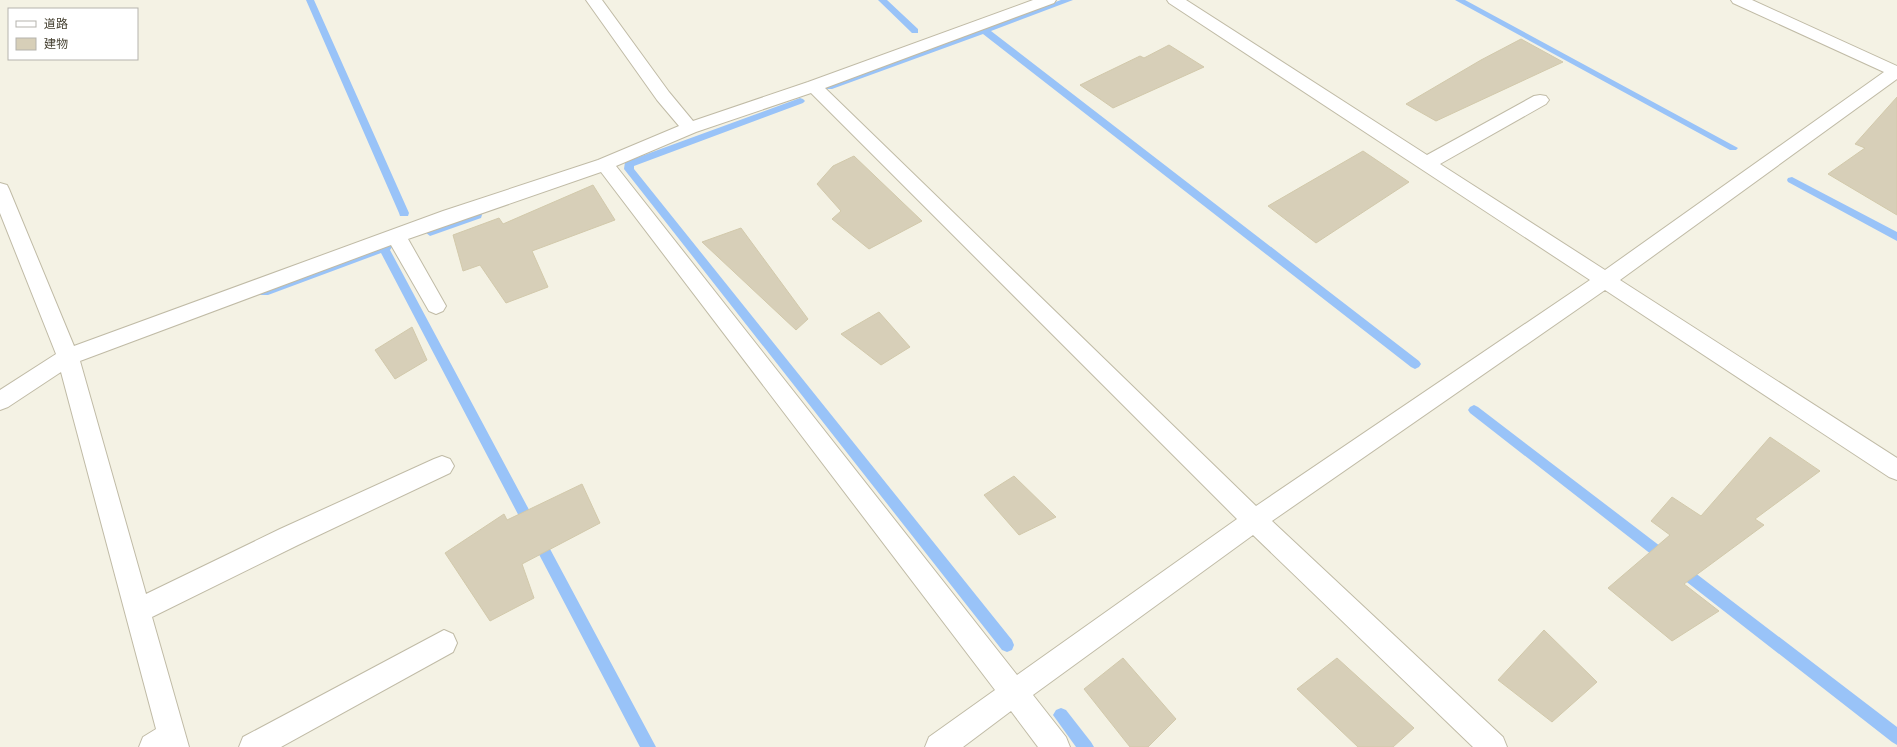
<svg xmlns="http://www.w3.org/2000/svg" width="1897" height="747" viewBox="0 0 1897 747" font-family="'DM Sans','Noto Sans JP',sans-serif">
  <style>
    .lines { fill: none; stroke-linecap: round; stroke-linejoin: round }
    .stream { fill: #99c3f8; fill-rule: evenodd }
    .building { fill: #d7cfb8; stroke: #d2c9ab }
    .minor-casing { stroke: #c0bba6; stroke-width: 2 }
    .minor { fill: #fff; fill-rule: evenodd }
  </style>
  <rect width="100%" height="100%" fill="#f4f2e4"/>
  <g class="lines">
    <path class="stream" d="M306,0H314L409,213L408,216H400L399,213Z
      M878,0H887L918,29V33H912Z
      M1061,0H1073L991,31L1419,361L1421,364L1419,367L1415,369L1411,367L983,34L832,89H826L824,87L826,85Z
      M1455,0H1465L1738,148L1736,150H1730Z
      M800,98L803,99L805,101L803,103L634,166V169L1012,640L1014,645L1012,650L1007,652L1002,650L624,169L625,162Z
      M1792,177L1897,232V241L1788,182L1787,180L1788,178Z
      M477,211L481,212L482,215L481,218L430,236L425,232L426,229Z
      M387,243L392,247L390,250L656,747H640L381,253L268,295H260L258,292L260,289Z
      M1474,405L1478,407L1897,727V745L1892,742L1470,413L1468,410L1470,407Z
      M1061,708L1066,710L1091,742L1094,747H1076L1053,715L1056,710Z"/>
  </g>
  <path class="building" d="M1521,39L1563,62L1436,121L1406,104L1481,60Z
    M1169,45L1204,67L1113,108L1080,85L1140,56L1144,58Z
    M1897,97V215L1828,174L1865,148L1855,144Z
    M1363,151L1409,182L1316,243L1268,206Z
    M854,156L922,221L869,249L832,219L841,211L817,184L833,166Z
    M593,185L615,220L532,251L548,287L506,303L480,265L463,271L453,235L499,218L503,224Z
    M741,228L808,319L796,330L702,242Z
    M879,312L910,347L881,365L841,334Z
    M412,327L427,360L395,379L375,350Z
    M1770,437L1820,471L1755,519L1764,525L1684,584L1719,611L1672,641L1608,588L1670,535L1651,521L1672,497L1701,516Z
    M1014,476L1056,517L1019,535L984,495Z
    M582,484L600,523L522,564L534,598L490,621L445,553L504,514L507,520Z
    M1544,630L1597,682L1552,722L1498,680Z
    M1123,658L1176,719L1148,747H1130L1084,689Z
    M1337,658L1414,728L1393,747H1358L1297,689Z"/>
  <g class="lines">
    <defs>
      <path id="minor" d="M586,0H602L669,92L693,121L808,82L1033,0H1056L1054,3L825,88L1256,506L1590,280L1169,3L1167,0H1186L1427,155L1534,96L1540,95L1546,96L1549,100L1546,104L1440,164L1605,270L1884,72L1733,3L1731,0H1752L1897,66V79L1620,280L1897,458V480L1889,477L1605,290L1272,521L1503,737L1507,747H1473L1253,535L1033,695L1066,737L1070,747H1038L1011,711L963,747H925L929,737L995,690L601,172L408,239L446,306L443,311L436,314L429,311L391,245L80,361L146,594L280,529L434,459L442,456L450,459L454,466L450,473L298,545L152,617L189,747H139L143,737L156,729L61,372L8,407L0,410V390L56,354L0,213V183L7,185L9,189L74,346L443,211L598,160L679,126L657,100ZM811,93L1237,519L1017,675L616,166L696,132Z
        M444,630L453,634L457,643L453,652L281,747H239L243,737Z"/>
    </defs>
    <use href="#minor" class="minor-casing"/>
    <use href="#minor" class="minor"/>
  </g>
  <rect x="8" y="8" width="130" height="52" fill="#ffffff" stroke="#b5b3ad"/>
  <rect x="16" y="21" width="20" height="6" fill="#ffffff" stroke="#b5b3ad"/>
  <text x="44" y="28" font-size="12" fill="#474233">道路</text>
  <rect x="16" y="38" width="20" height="12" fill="#d7cfb8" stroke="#b5b3ad"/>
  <text x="44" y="48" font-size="12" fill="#474233">建物</text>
</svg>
